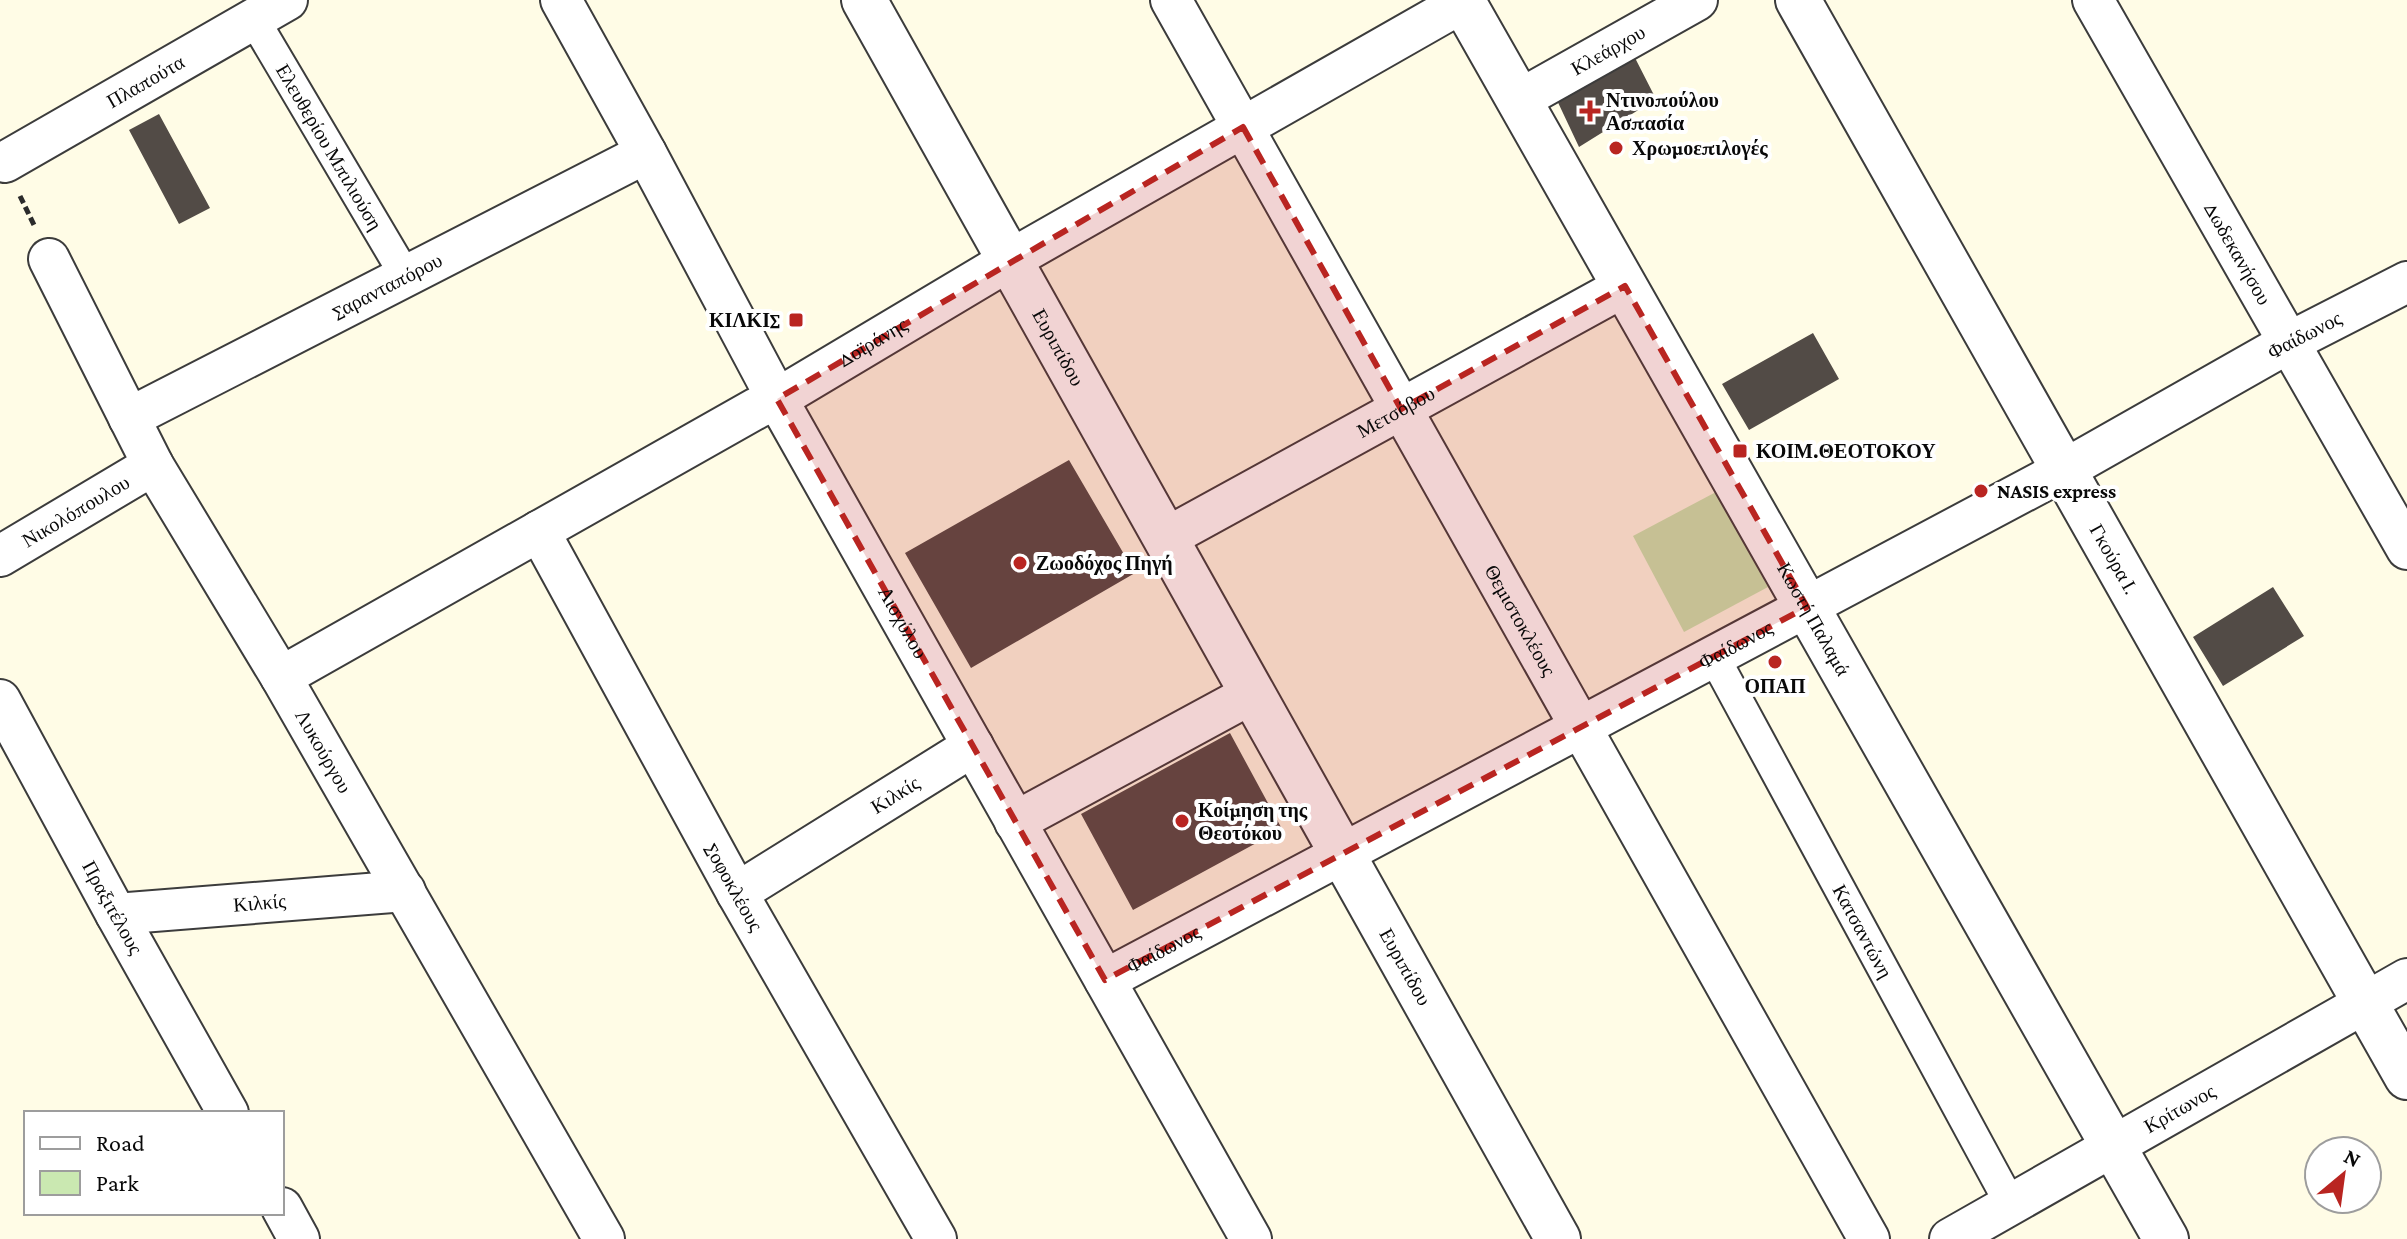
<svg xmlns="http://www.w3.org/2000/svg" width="2407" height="1239" viewBox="0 0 2407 1239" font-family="'Crimson Pro',serif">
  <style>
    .green { fill: #cae8b1 }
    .building { fill: #524b46 }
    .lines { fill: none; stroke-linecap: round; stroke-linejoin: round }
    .pedestrian-casing { stroke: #3c3c3c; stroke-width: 34 }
    .minor-casing { stroke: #3c3c3c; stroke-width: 44 }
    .tertiary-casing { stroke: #3c3c3c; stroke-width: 48 }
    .path { stroke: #2b2b2b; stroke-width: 5; stroke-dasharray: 8 4; stroke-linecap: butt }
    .pedestrian { stroke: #fff; stroke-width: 30 }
    .minor { stroke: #fff; stroke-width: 40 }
    .tertiary { stroke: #fff; stroke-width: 44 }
    .marked { fill: #b92521; fill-opacity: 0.2; stroke: #b92521; stroke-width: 6; stroke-dasharray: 16 10; stroke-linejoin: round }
    .poi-dot { fill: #b92521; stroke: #fff; stroke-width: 3 }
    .labels { text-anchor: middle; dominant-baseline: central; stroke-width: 8; stroke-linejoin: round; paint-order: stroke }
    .street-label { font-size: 20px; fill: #090909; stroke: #fff }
    .poi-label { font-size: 20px; font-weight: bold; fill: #090909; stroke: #fff; text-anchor: start }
  </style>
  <rect width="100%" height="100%" fill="#fffce6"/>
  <path class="green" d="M1716,492L1768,587L1684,632L1633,536Z"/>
  <path class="building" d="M1632,52L1656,99L1579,147L1554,94Z
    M159,114L210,208L179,224L129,130Z
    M1813,333L1839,379L1749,430L1722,384Z
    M1069,460L1135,573L971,668L905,553Z
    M2273,587L2304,636L2223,686L2193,637Z
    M1230,733L1282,829L1133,910L1081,814Z"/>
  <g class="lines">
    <defs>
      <g id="pedestrian">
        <path id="s1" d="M253,18L405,275"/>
        <path id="s2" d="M1714,657L2011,1205"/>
      </g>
      <g id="minor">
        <path id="s3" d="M561,0L646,153L777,399L1251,1239"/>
        <path id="s4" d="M1171,0L1869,1239"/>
        <path id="s5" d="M2093,0L2407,549"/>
        <path id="s6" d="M1519,100L1697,0"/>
        <path id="s7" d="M5,162L287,0"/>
        <path id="s8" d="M49,259L153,465L281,677L604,1239"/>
        <path id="s9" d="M129,418L646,153"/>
        <path id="s10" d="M539,531L737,893L936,1239"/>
        <path id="s11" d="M1166,538L1625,286"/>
        <path id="s12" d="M0,556L153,465"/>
        <path id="s13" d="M281,677L757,408L777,399L1010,260L1463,2"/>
        <path id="s14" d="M0,700L116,914L228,1113"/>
        <path d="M1015,822L1253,693"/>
        <path id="s15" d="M737,893L973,746"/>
        <path id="s16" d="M116,914L405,891"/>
        <path id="s17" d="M1105,980L2064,470L2288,343L2407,282"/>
        <path d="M282,1208L299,1239"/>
        <path id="s18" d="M1950,1239L2407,979"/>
      </g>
      <g id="tertiary">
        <path id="s19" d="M864,0L1558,1239"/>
        <path id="s20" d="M1462,0L2166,1239"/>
        <path id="s21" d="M1798,0L2407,1077"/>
      </g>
    </defs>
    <use href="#pedestrian" class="pedestrian-casing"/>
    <use href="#minor" class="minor-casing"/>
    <use href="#tertiary" class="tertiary-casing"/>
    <path class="path" d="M20,196L35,227"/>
    <use href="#pedestrian" class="pedestrian"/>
    <use href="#minor" class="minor"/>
    <use href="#tertiary" class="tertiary"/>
  </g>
  <path class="marked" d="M1243,127L1401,409L1625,286L1807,607L1105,980L777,399Z"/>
  <g class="poi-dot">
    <path d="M1586 99h8v8h8v8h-8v8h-8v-8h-8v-8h8z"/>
    <circle cx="1616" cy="148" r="8"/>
    <rect x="788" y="312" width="16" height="16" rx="4"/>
    <rect x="1732" y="443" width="16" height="16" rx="4"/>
    <circle cx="1981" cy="491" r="8"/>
    <circle cx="1020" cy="563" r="8"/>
    <circle cx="1775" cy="662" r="8"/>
    <circle cx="1182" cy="821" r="8"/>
  </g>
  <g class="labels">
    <g class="street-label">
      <text stroke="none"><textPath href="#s6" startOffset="102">Κλεάρχου</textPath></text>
      <text stroke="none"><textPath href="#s7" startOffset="162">Πλαπούτα</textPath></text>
      <text stroke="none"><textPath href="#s1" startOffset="150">Ελευθερίου Μπιλιούση</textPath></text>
      <text stroke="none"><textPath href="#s5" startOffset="292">Δωδεκανήσου</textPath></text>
      <text stroke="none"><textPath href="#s9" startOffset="290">Σαρανταπόρου</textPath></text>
      <text stroke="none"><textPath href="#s17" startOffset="1362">Φαίδωνος</textPath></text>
      <text stroke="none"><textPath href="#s13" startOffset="680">Δοϊράνης</textPath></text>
      <text stroke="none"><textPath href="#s19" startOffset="398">Ευριπίδου</textPath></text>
      <text stroke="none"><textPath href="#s11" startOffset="262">Μετσόβου</textPath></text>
      <text stroke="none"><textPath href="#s12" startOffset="88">Νικολόπουλου</textPath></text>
      <text stroke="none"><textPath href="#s21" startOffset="642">Γκούρα Ι.</textPath></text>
      <text stroke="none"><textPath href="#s20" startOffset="712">Κωστή Παλαμά</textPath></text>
      <text stroke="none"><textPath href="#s4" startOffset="712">Θεμιστοκλέους</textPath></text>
      <text stroke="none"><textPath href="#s3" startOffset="710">Αισχύλου</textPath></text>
      <text stroke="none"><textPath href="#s17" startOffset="714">Φαίδωνος</textPath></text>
      <text stroke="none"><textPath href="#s8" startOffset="564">Λυκούργου</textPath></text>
      <text stroke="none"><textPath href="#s15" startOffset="186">Κιλκίς</textPath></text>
      <text stroke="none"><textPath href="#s10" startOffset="406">Σοφοκλέους</textPath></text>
      <text stroke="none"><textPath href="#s16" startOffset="144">Κιλκίς</textPath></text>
      <text stroke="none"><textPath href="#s14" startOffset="236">Πραξιτέλους</textPath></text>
      <text stroke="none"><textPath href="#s2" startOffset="312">Κατσαντώνη</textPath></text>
      <text stroke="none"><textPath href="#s17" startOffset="66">Φαίδωνος</textPath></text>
      <text stroke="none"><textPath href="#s19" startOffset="1108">Ευριπίδου</textPath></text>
      <text stroke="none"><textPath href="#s18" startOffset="264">Κρίτωνος</textPath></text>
    </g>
    <g class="poi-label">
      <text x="1606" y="100">Ντινοπούλου<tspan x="1606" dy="23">Ασπασία</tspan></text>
      <text x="1632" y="148">Χρωμοεπιλογές</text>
      <text x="780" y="320" text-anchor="end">ΚΙΛΚΙΣ</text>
      <text x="1756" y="451">ΚΟΙΜ.ΘΕΟΤΟΚΟΥ</text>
      <text x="1997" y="491">NASIS express</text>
      <text x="1036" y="563">Ζωοδόχος Πηγή</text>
      <text x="1775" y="686" text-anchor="middle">ΟΠΑΠ</text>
      <text x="1198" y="810">Κοίμηση της<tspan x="1198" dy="23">Θεοτόκου</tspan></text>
    </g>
  </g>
  <rect x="24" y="1111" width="260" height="104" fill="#ffffff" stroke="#9d9d9d" stroke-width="2"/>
  <rect x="40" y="1137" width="40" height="12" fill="#ffffff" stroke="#9d9d9d" stroke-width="2"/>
  <text x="96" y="1151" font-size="24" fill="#090909">Road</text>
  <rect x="40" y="1171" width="40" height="24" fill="#cae8b1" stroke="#9d9d9d" stroke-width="2"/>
  <text x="96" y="1191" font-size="24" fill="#090909">Park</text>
  <g transform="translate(2343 1175) rotate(29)"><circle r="38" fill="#ffffff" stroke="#9d9d9d" stroke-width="2"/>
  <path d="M0-6L14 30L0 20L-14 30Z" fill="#b92521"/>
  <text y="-12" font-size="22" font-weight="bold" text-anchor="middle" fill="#090909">N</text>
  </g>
</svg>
